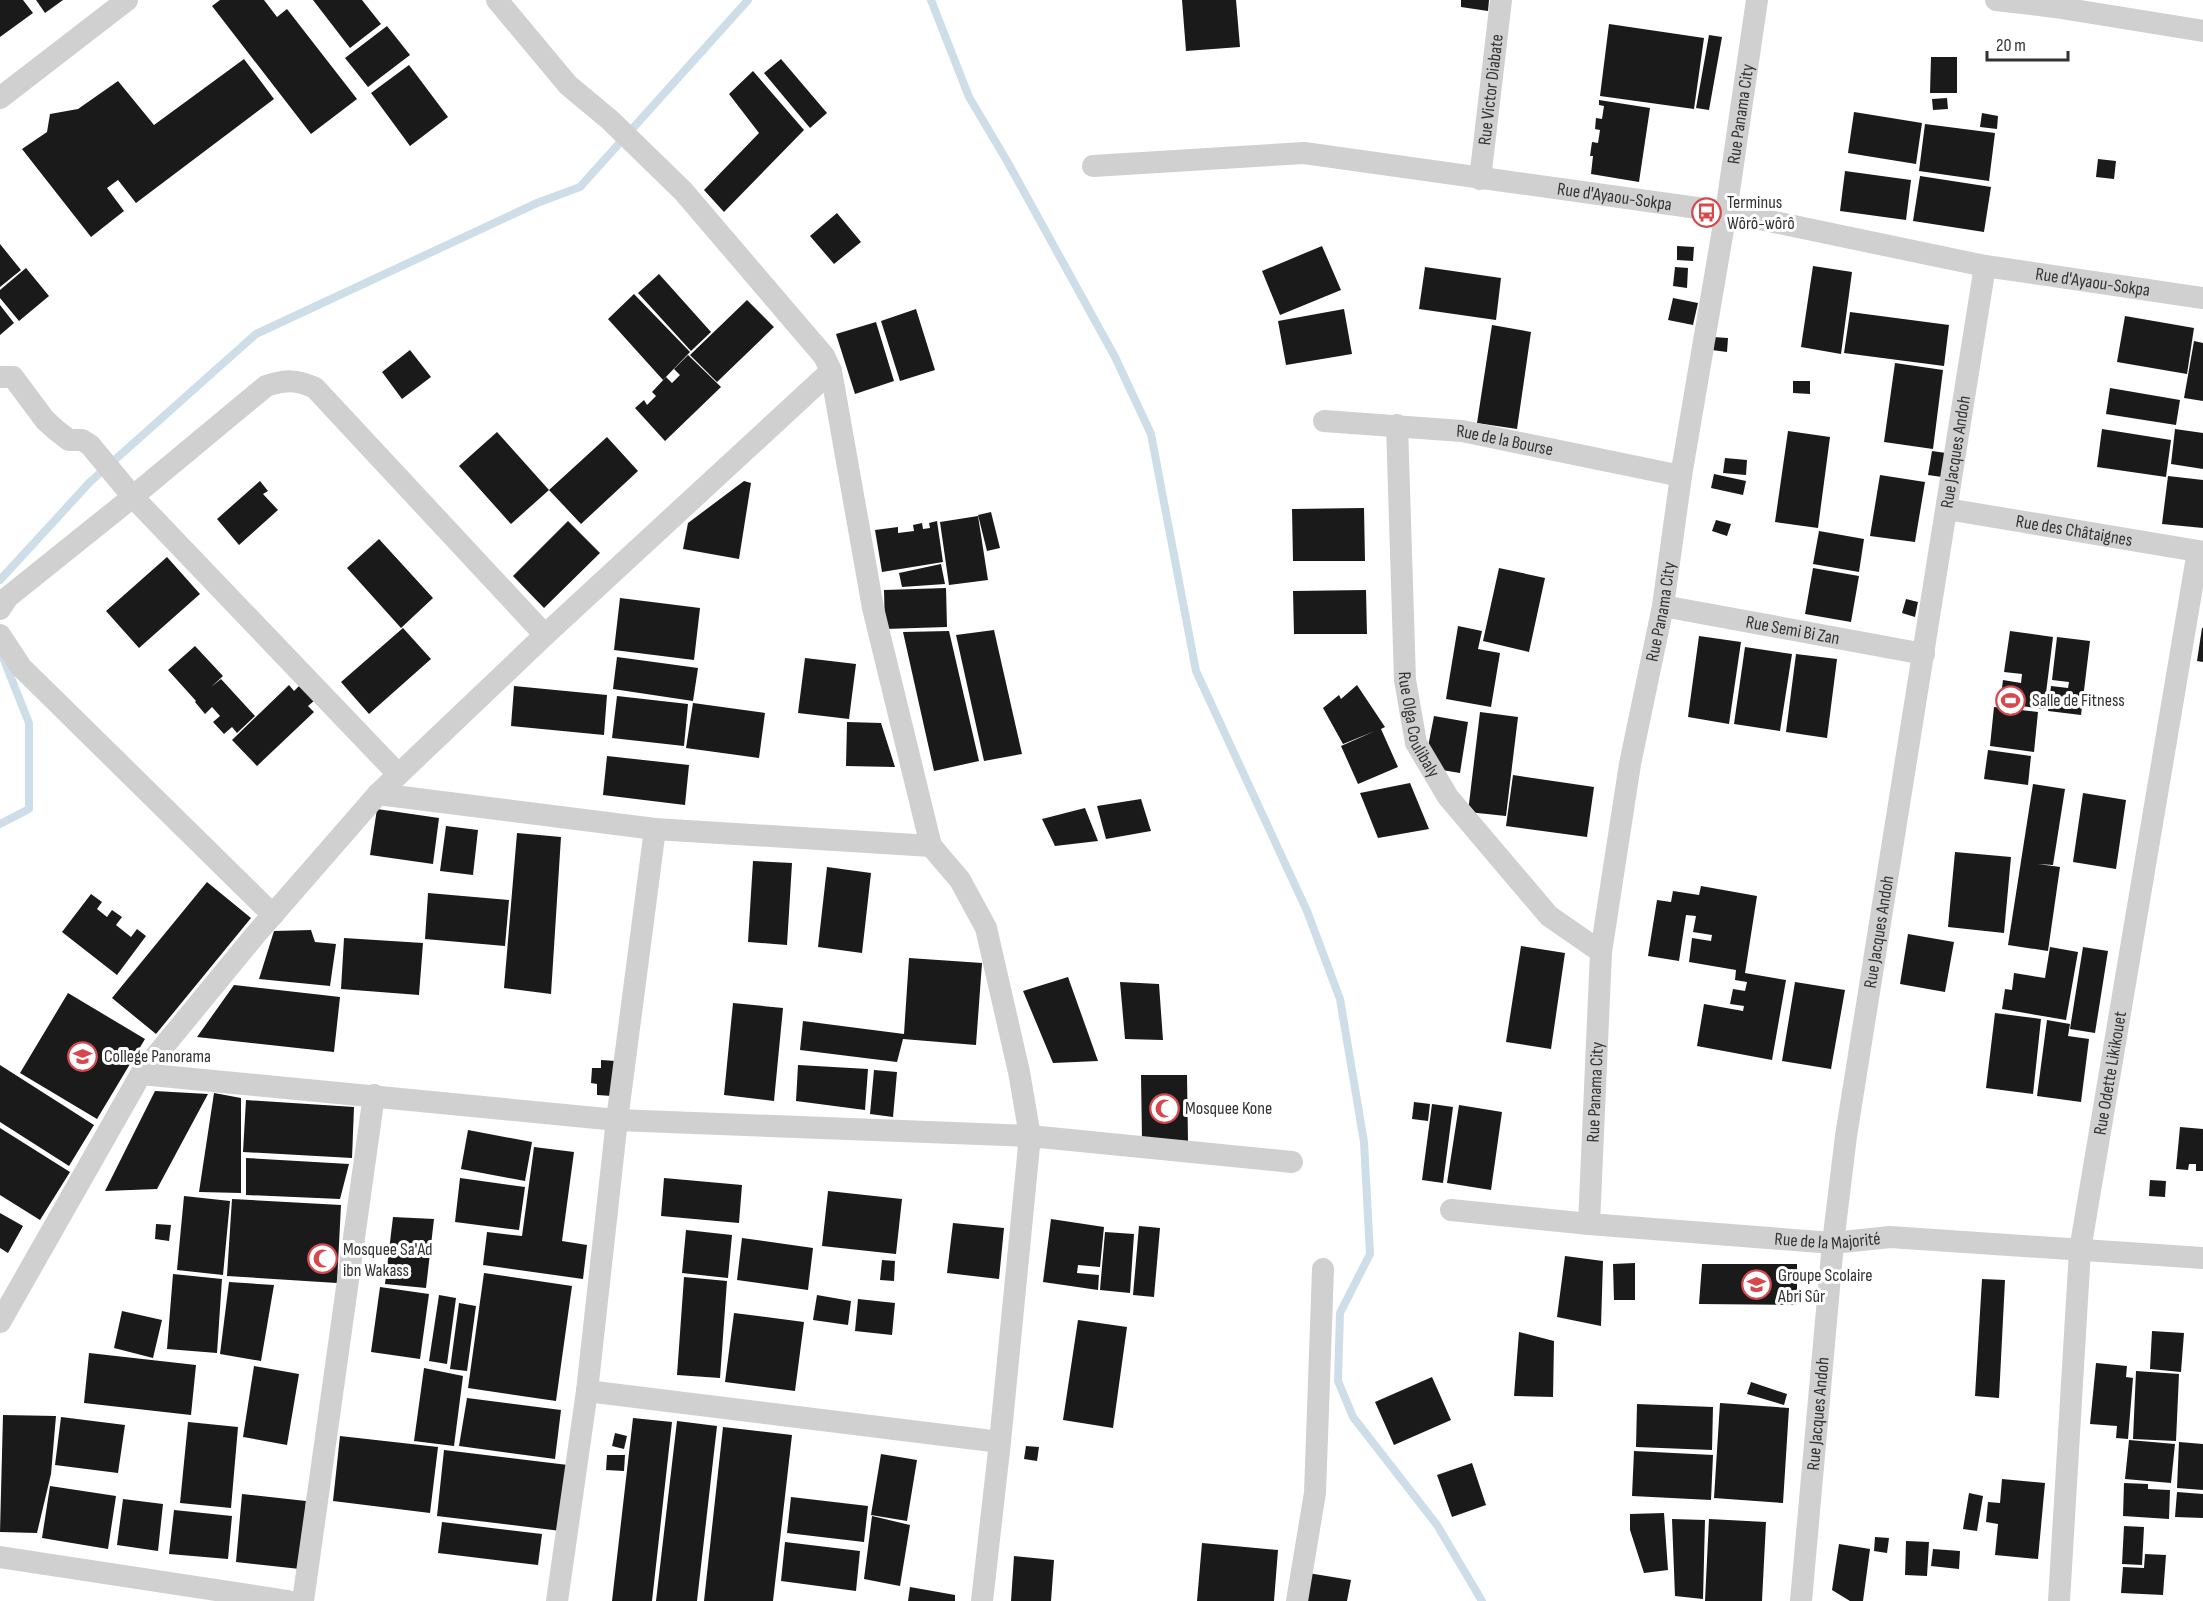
<svg xmlns="http://www.w3.org/2000/svg" width="2203" height="1601" viewBox="0 0 2203 1601" font-family="'Sofia Sans Condensed',sans-serif">
  <style>
    .lines { fill: none; stroke-linecap: round; stroke-linejoin: round }
    .stream { stroke: #cedee9; stroke-width: 8 }
    .building { fill: #1a1a1a }
    .minor { stroke: #d0d0d0; stroke-width: 22 }
    .labels { text-anchor: middle; dominant-baseline: central; stroke-width: 6; stroke-linejoin: round; paint-order: stroke }
    .street-label { font-size: 18px; fill: #333; stroke: #fff }
    .poi-label { font-size: 18px; fill: #333; stroke: #fff; text-anchor: start }
  </style>
  <rect width="100%" height="100%" fill="#fff"/>
  <g class="lines">
    <path class="stream" d="M931,0L969,97L1007,161L1115,357L1151,434L1196,671L1307,911L1340,999L1364,1142L1370,1254L1340,1313L1338,1381L1353,1417L1437,1525L1482,1601
      M0,580L90,482L256,334L537,203L580,187L748,0
      M0,824L29,809V723L2,655"/>
  </g>
  <path class="building" d="M0,0H23L33,13L0,37Z
    M36,0H63L45,13Z
    M220,0H264L277,17L287,9L357,99L311,134L212,6Z
    M313,0H362L381,24L350,48Z
    M1182,0H1236L1240,47L1186,51Z
    M1461,0H1489L1488,11L1461,7Z
    M1609,24L1704,38L1694,109L1600,96Z
    M387,26L410,55L368,87L345,58Z
    M1709,35L1722,37L1709,110L1696,108Z
    M1931,57H1957V93H1930Z
    M244,59L274,99L136,203L118,180L107,188L124,211L91,237L22,149L47,132L50,114L78,109L118,81L154,125Z
    M781,59L827,113L810,128L764,73Z
    M409,65L448,117L410,146L371,93Z
    M753,71L804,130L724,212L704,190L759,133L729,94Z
    M1947,98L1948,109L1933,110L1932,99Z
    M1599,100L1650,108L1639,182L1591,174L1593,156H1590L1592,142L1598,143L1600,130L1595,129L1596,118L1602,119L1604,106L1599,105Z
    M1854,112L1922,123L1916,164L1848,153Z
    M1982,113L1998,116L1997,129L1980,127Z
    M1925,124L1995,133L1989,181L1919,171Z
    M2098,159L2116,161L2114,179L2096,177Z
    M1845,171L1911,180L1906,220L1840,211Z
    M1920,176L1991,187L1984,232L1913,221Z
    M837,213L861,242L834,264L810,236Z
    M0,244L21,270L0,287Z
    M1322,246L1341,290L1280,315L1262,271Z
    M1677,246L1694,247L1693,261L1677,260Z
    M1813,266L1852,272L1841,354L1801,347Z
    M1425,267L1501,278L1496,320L1419,309Z
    M1675,267L1688,268L1687,288L1673,286Z
    M26,268L49,296L19,321L0,298V290Z
    M659,274L711,332L691,351L638,293Z
    M634,294L690,352L663,380L608,319Z
    M1673,298L1698,303L1693,325L1668,320Z
    M747,300L774,327L717,382L690,355Z
    M0,305L14,323L0,335Z
    M916,309L935,370L900,381L881,321Z
    M1344,309L1352,354L1286,365L1278,321Z
    M1850,312L1949,325L1944,366L1844,353Z
    M2125,316L2194,328L2187,374L2117,362Z
    M876,322L894,381L855,394L836,334Z
    M1492,325L1531,332L1517,429L1477,423Z
    M1713,337L1728,338L1727,352L1712,350Z
    M2194,341L2203,343V401L2184,398Z
    M410,350L431,377L402,399L382,372Z
    M688,355L721,387L665,441L635,408L644,400L647,405L656,396L652,392L666,377L672,383L680,375L674,369Z
    M1895,363L1943,370L1933,449L1884,442Z
    M1793,381H1810V394L1793,393Z
    M2110,388L2180,400L2176,425L2106,414Z
    M2102,429L2171,440L2166,477L2097,467Z
    M2175,429L2203,433V469L2171,464Z
    M1788,431L1830,437L1818,528L1775,522Z
    M497,432L549,490L511,524L459,466Z
    M607,437L638,471L581,524L549,490Z
    M1932,451L1946,453L1942,477L1928,475Z
    M1725,458L1747,460L1746,475L1723,473Z
    M1714,474L1746,481L1743,495L1711,488Z
    M1880,475L1925,482L1915,542L1870,536Z
    M2168,476L2203,480V528L2162,524Z
    M260,481L268,491L263,494L278,510L239,545L217,519Z
    M744,481L751,483L739,559L683,549L688,523Z
    M1364,508L1365,561H1293L1292,509Z
    M991,512L1000,548L987,551L978,515Z
    M978,516L988,580L949,585L940,522Z
    M1716,520L1731,524L1727,536L1712,531Z
    M568,521L600,553L544,608L513,576Z
    M937,521L943,562L882,572L875,530L898,527V533L914,531L913,525L922,523L923,529L930,528L929,523Z
    M1819,531L1864,539L1859,572L1813,564Z
    M379,539L433,598L401,628L347,568Z
    M167,557L200,594L139,648L106,611Z
    M941,564L945,584L902,587L899,573Z
    M1499,568L1545,578L1529,652L1483,641Z
    M1813,568L1859,576L1851,622L1805,614Z
    M946,588L947,627L885,629L884,590Z
    M1366,590L1367,634H1294L1293,591Z
    M620,598L700,608L694,660L614,650Z
    M1906,599L1918,602L1915,617L1902,613Z
    M1458,626L1482,631L1478,649L1500,653L1491,707L1446,699Z
    M403,628L431,659L369,714L341,682Z
    M2202,628H2203V662L2197,661Z
    M994,630L1022,754L984,761L956,635Z
    M949,631L979,761L934,771L903,632Z
    M2010,631L2053,637L2044,709L2000,703L2003,680L2021,683L2022,674L2004,672Z
    M1699,636L1741,642L1729,724L1688,717Z
    M2057,637L2090,641L2081,715L2048,711L2051,686L2068,688L2069,682L2052,680Z
    M195,646L223,676L211,687L221,679L255,716L237,733L232,727L224,734L213,722L220,716L212,707L205,714L195,702L196,701L168,670Z
    M1745,647L1792,654L1780,731L1734,724Z
    M1796,654L1837,659L1827,738L1786,732Z
    M617,657L698,668L693,701L613,689Z
    M805,658L856,664L849,719L798,713Z
    M289,685L294,691L300,685L315,700L308,706L314,712L257,766L232,740Z
    M1357,685L1385,727L1381,729L1398,767L1358,784L1341,746L1375,731L1343,744L1323,708L1339,695L1341,699Z
    M514,686L607,695L604,735L511,726Z
    M617,696L688,704L684,746L612,738Z
    M693,703L765,713L759,758L686,748Z
    M1994,707L2038,712L2034,752L1990,746Z
    M1480,712L1518,717L1506,816L1468,812Z
    M1434,716L1468,722L1460,773L1424,767Z
    M847,722L881,723L895,767L846,766Z
    M1988,750L2031,756L2028,785L1984,779Z
    M607,756L689,765L685,805L603,795Z
    M1513,775L1594,787L1587,837L1506,826Z
    M1410,783L1429,829L1378,838L1360,793Z
    M2033,784L2065,789L2053,865L2038,864L2060,867L2048,951L2008,945Z
    M2083,793L2126,800L2116,869L2073,862Z
    M1141,799L1151,831L1106,839L1097,806Z
    M1085,808L1098,841L1055,846L1042,819Z
    M377,809L439,818L433,864L370,855Z
    M446,826L478,830L473,875L440,871Z
    M517,833L561,837L551,994L504,988Z
    M1955,852L2011,857L2004,933L1948,927Z
    M753,861L792,863L787,945L748,942Z
    M827,867L871,873L862,953L818,947Z
    M207,882L251,918L156,1034L112,998Z
    M1701,886L1757,896L1745,973L1786,980L1772,1060L1697,1046L1704,1004L1743,1011L1744,1006L1730,1004L1733,989L1745,991L1747,982L1735,980L1736,970L1689,962L1692,938L1711,941L1712,935L1693,932L1696,916L1686,915L1679,961L1648,956L1657,900L1671,902L1673,891L1699,895Z
    M428,893L509,900L505,946L425,939Z
    M91,894L102,902L97,909L107,917L112,910L122,917L116,925L131,937L137,929L146,936L117,975L62,932Z
    M311,930L315,942L336,944L330,986L259,979L274,931Z
    M1908,934L1954,942L1945,992L1900,984Z
    M344,938L423,943L419,995L341,989Z
    M1521,946L1565,953L1551,1049L1506,1042Z
    M2050,947L2078,952L2066,1020L2002,1009L2005,989L2012,990L2014,973L2045,978Z
    M2083,947L2108,951L2095,1033L2070,1029Z
    M909,958L982,963L976,1045L903,1039L897,1062L800,1050L803,1021L904,1034Z
    M1068,977L1098,1061L1053,1063L1023,991Z
    M1120,982L1159,984L1163,1040L1125,1039Z
    M1795,982L1845,990L1831,1069L1782,1061Z
    M234,985L340,997L334,1052L197,1037Z
    M68,993L145,1039L97,1119L20,1073Z
    M733,1003L783,1008L774,1101L724,1095Z
    M1995,1013L2041,1019L2033,1094L1986,1088Z
    M2047,1020L2070,1024L2068,1036L2089,1039L2081,1102L2037,1096Z
    M601,1060L616,1061L612,1096L597,1095V1084L591,1083L592,1068H601Z
    M0,1065L94,1125L69,1166L0,1122Z
    M798,1065L868,1069L865,1110L796,1101Z
    M874,1070L897,1072L893,1117L870,1114Z
    M1141,1075H1187L1188,1142L1142,1140Z
    M155,1091L208,1094L157,1189L105,1191Z
    M214,1093L241,1098V1193L199,1192Z
    M246,1100L354,1107L352,1158L243,1152Z
    M1414,1102L1430,1104L1428,1121L1412,1119Z
    M1432,1104L1453,1107L1443,1183L1422,1180Z
    M1459,1105L1502,1112L1491,1190L1447,1183Z
    M2180,1127L2203,1129V1171H2196V1164H2189L2188,1170L2176,1169Z
    M0,1128L70,1172L40,1220L0,1195Z
    M468,1130L532,1142L525,1181L461,1169Z
    M534,1147L574,1152L562,1241L587,1245L583,1279L483,1265L487,1232L522,1236Z
    M246,1158L349,1164L340,1199L246,1195Z
    M460,1178L525,1187L519,1230L455,1222Z
    M664,1178L742,1185L739,1223L661,1216Z
    M2150,1180L2166,1181L2165,1197L2149,1196Z
    M828,1191L902,1199L896,1254L822,1246Z
    M184,1196L230,1201L223,1275L177,1270Z
    M232,1199L341,1205L337,1283L227,1276Z
    M0,1213L23,1226L8,1253L0,1248Z
    M393,1217L434,1219L426,1288L385,1284Z
    M1051,1219L1104,1227L1100,1267L1078,1265L1077,1273L1099,1275L1098,1290L1043,1282Z
    M953,1223L1004,1228L999,1279L947,1273Z
    M156,1224L171,1225L169,1241L155,1239Z
    M1139,1226L1160,1228L1154,1297L1133,1295Z
    M686,1230L732,1235L728,1278L682,1273Z
    M1105,1232L1134,1234L1130,1293L1100,1290Z
    M742,1238L813,1248L808,1290L737,1280Z
    M1565,1256L1603,1261L1601,1326L1557,1317Z
    M882,1260L895,1261L894,1281L880,1280Z
    M1635,1263V1300H1614L1613,1264Z
    M1702,1264H1797V1305L1699,1304Z
    M484,1273L572,1286L556,1401L468,1388Z
    M173,1274L222,1279L217,1353L167,1349Z
    M684,1277L727,1281L720,1378L677,1375Z
    M1982,1279L2005,1280L1999,1398L1975,1396Z
    M229,1282L274,1285L261,1361L220,1354Z
    M380,1287L429,1294L420,1359L371,1352Z
    M439,1295L456,1298L447,1364L429,1361Z
    M817,1295L851,1301L848,1325L813,1320Z
    M858,1299L895,1303L892,1335L855,1331Z
    M459,1303L476,1306L467,1371L450,1369Z
    M122,1311L162,1320L153,1358L114,1348Z
    M734,1313L804,1322L795,1391L725,1382Z
    M1078,1320L1127,1327L1113,1428L1063,1420Z
    M2152,1331L2184,1333L2181,1372L2150,1369Z
    M1519,1332L1554,1341L1553,1397L1514,1396Z
    M89,1353L196,1365L191,1415L84,1403Z
    M2096,1363L2127,1366L2126,1377L2133,1378L2128,1439L2116,1438L2117,1426L2090,1424Z
    M254,1366L299,1374L287,1445L243,1437Z
    M424,1368L463,1376L454,1446L414,1441Z
    M2136,1371L2179,1374L2176,1441L2133,1439Z
    M1432,1377L1451,1420L1394,1445L1375,1402Z
    M1751,1382L1787,1394L1784,1405L1747,1394Z
    M467,1398L561,1410L555,1459L459,1446Z
    M1720,1403L1789,1408L1783,1503L1714,1498Z
    M1637,1404L1713,1407L1712,1450L1636,1447Z
    M3,1415L56,1416L51,1474L37,1533L0,1532Z
    M61,1417L125,1425L118,1473L55,1465Z
    M633,1418L672,1422L652,1601H612Z
    M677,1421L717,1426L697,1601H656Z
    M188,1422L238,1427L231,1508L180,1503Z
    M723,1427L792,1435L773,1601H704Z
    M615,1433L627,1436L624,1449L612,1446Z
    M340,1436L438,1447L430,1513L333,1501Z
    M2129,1440L2175,1444L2171,1483L2125,1479Z
    M2179,1442L2203,1444V1490L2177,1488Z
    M1026,1446L1039,1447L1037,1461L1024,1459Z
    M444,1450L568,1465L561,1531L437,1516Z
    M1634,1451L1713,1455L1711,1500L1632,1496Z
    M881,1454L917,1460L907,1521L871,1515Z
    M607,1455H625L624,1471L606,1470Z
    M1472,1463L1486,1505L1452,1517L1437,1475Z
    M2002,1479L2045,1483L2038,1559L1995,1555L1998,1524L1986,1522L1988,1502L2000,1503Z
    M2124,1483L2148,1484V1489L2170,1490L2169,1519L2123,1516Z
    M50,1486L116,1496L108,1549L42,1538Z
    M2177,1492L2203,1494V1518L2175,1517Z
    M1969,1493L1983,1496L1977,1531L1963,1529Z
    M242,1494L306,1501L300,1569L236,1562Z
    M791,1497L868,1506L864,1542L787,1533Z
    M123,1499L163,1504L158,1551L117,1545Z
    M174,1510L232,1516L228,1559L169,1554Z
    M1664,1513L1668,1570L1644,1573L1630,1530V1514Z
    M872,1516L910,1525L900,1586L864,1579Z
    M1672,1519L1705,1520L1703,1599L1675,1596Z
    M1709,1519L1766,1522L1762,1601H1705Z
    M442,1522L542,1534L538,1565L438,1553Z
    M2124,1526L2144,1527L2142,1565L2122,1564Z
    M1875,1537L1889,1538L1887,1553L1874,1551Z
    M1906,1541L1929,1542L1927,1576L1905,1575Z
    M785,1542L860,1551L856,1591L781,1581Z
    M1202,1543L1278,1550L1274,1601H1197Z
    M1839,1544L1870,1549L1863,1601H1850L1832,1590Z
    M1933,1549L1960,1551L1959,1569L1931,1566Z
    M2145,1554L2166,1555L2163,1595L2121,1593L2123,1567L2144,1568Z
    M1014,1556L1054,1560L1051,1601H1011Z
    M1308,1573L1351,1580L1347,1601H1304Z
    M910,1587L955,1595V1601H908Z"/>
  <g class="lines">
    <g class="minor">
      <path d="M497,0L568,85L610,120L683,191L824,356L831,371L873,608L931,846L655,829"/>
      <path d="M1996,0L2055,7L2203,31"/>
      <path d="M0,98L127,0"/>
      <path id="s1" d="M1093,166L1304,153L1726,212L1985,266L2203,298"/>
      <path id="s2" d="M1480,179L1501,0"/>
      <path d="M0,377H13L45,420L56,430L69,440H82L90,445L133,497L398,774"/>
      <path id="s3" d="M1324,421L1462,431L1681,476"/>
      <path id="s4" d="M1397,425L1405,680L1416,743L1448,797L1549,916L1601,952"/>
      <path id="s5" d="M1947,509L2203,552"/>
      <path id="s6" d="M1663,606L1924,654"/>
      <path d="M0,609L8,597L119,508L266,386C286,380 296,379 315,388L545,635"/>
      <path d="M0,635L21,667L273,915"/>
      <path d="M378,794L655,829L617,1120L587,1391L557,1601"/>
      <path d="M931,846L960,880L986,928L1019,1072L1030,1136L1000,1442L982,1601"/>
      <path d="M141,1074L617,1120L1030,1136L1292,1162"/>
      <path id="s7" d="M1451,1210L1589,1224L1833,1243L1890,1237L2203,1258"/>
      <path id="s8" d="M1589,1224L1601,952L1630,764L1663,606L1681,476L1726,212L1757,0"/>
      <path d="M0,1322L141,1074L256,934L378,794L545,635L831,371"/>
      <path d="M587,1391L1000,1442"/>
      <path d="M0,1557L288,1601"/>
      <path d="M303,1601L374,1095"/>
      <path d="M1297,1601L1315,1493L1323,1269"/>
      <path id="s9" d="M1801,1601L1833,1243L1846,1136L1985,266"/>
      <path id="s10" d="M2059,1601L2080,1250L2198,551"/>
    </g>
  </g>
  <defs>
    <symbol id="bus-ring" viewBox="-11 -11 22 22"><circle r="9.5" fill="#fff" stroke="#d6484d" stroke-width="1.5"/><path d="M-5-6H5V4H4V6H2V4H-2V6H-4V4H-5ZM-3.5-4V0h7V-4ZM-3.5 1.2v1.5H-2V1.2ZM2 1.2v1.5H3.5V1.2Z" fill="#d6484d"/></symbol>
    <symbol id="stadium-ring" viewBox="-11 -11 22 22"><circle r="9.5" fill="#fff" stroke="#d6484d" stroke-width="1.5"/><path d="M0-5a6.5 5 0 1 0 0 10a6.5 5 0 1 0 0-10ZM-3.5-1.8h7v3.6h-7Z" fill="#d6484d"/></symbol>
    <symbol id="school-ring" viewBox="-11 -11 22 22"><circle r="9.5" fill="#fff" stroke="#d6484d" stroke-width="1.5"/><path d="M0-5L7-2L0 1L-7-2ZM-4 1L0 2.5L4 1V4Q0 6-4 4Z" fill="#d6484d"/></symbol>
    <symbol id="mosque-ring" viewBox="-11 -11 22 22"><circle r="9.5" fill="#fff" stroke="#d6484d" stroke-width="1.5"/><path d="M3.5-4.9A6 6 0 1 0 3.5 4.9A5 5 0 1 1 3.5-4.9Z" fill="#d6484d"/></symbol>
  </defs>
  <g fill-rule="evenodd">
    <use href="#bus-ring" x="1690" y="196" width="33" height="33"/>
    <use href="#stadium-ring" x="1994" y="684" width="33" height="33"/>
    <use href="#school-ring" x="66" y="1040" width="33" height="33"/>
    <use href="#mosque-ring" x="1148" y="1092" width="33" height="33"/>
    <use href="#mosque-ring" x="306" y="1242" width="33" height="33"/>
    <use href="#school-ring" x="1740" y="1268" width="33" height="33"/>
  </g>
  <g class="labels">
    <g class="street-label">
      <text stroke="none"><textPath href="#s2" startOffset="90">Rue Victor Diabate</textPath></text>
      <text stroke="none"><textPath href="#s8" startOffset="1122">Rue Panama City</textPath></text>
      <text stroke="none"><textPath href="#s1" startOffset="525">Rue d'Ayaou-Sokpa</textPath></text>
      <text stroke="none"><textPath href="#s1" startOffset="1011">Rue d'Ayaou-Sokpa</textPath></text>
      <text stroke="none"><textPath href="#s3" startOffset="182">Rue de la Bourse</textPath></text>
      <text stroke="none"><textPath href="#s9" startOffset="1160">Rue Jacques Andoh</textPath></text>
      <text stroke="none"><textPath href="#s5" startOffset="129">Rue des Châtaignes</textPath></text>
      <text stroke="none"><textPath href="#s8" startOffset="618">Rue Panama City</textPath></text>
      <text stroke="none"><textPath href="#s6" startOffset="132">Rue Semi Bi Zan</textPath></text>
      <text stroke="none"><textPath href="#s4" startOffset="302">Rue Olga Coulibaly</textPath></text>
      <text stroke="none"><textPath href="#s9" startOffset="674">Rue Jacques Andoh</textPath></text>
      <text stroke="none"><textPath href="#s10" startOffset="531">Rue Odette Likikouet</textPath></text>
      <text stroke="none"><textPath href="#s8" startOffset="132">Rue Panama City</textPath></text>
      <text stroke="none"><textPath href="#s7" startOffset="378">Rue de la Majorité</textPath></text>
      <text stroke="none"><textPath href="#s9" startOffset="188">Rue Jacques Andoh</textPath></text>
    </g>
    <g class="poi-label">
      <text x="1727" y="202">Terminus<tspan x="1727" dy="21">Wôrô-wôrô</tspan></text>
      <text x="2032" y="700">Salle de Fitness</text>
      <text x="104" y="1056">College Panorama</text>
      <text x="1185" y="1108">Mosquee Kone</text>
      <text x="343" y="1249">Mosquee Sa'Ad<tspan x="343" dy="21">ibn Wakass</tspan></text>
      <text x="1778" y="1275">Groupe Scolaire<tspan x="1778" dy="21">Abri Sûr</tspan></text>
    </g>
  </g>
  <path d="M1987 51v9h81v-9" fill="none" stroke="#333333" stroke-width="3"/>
  <text x="1996" y="51" font-size="18" fill="#333333" stroke="#ffffff" stroke-width="4.5" paint-order="stroke">20 m</text>
</svg>
